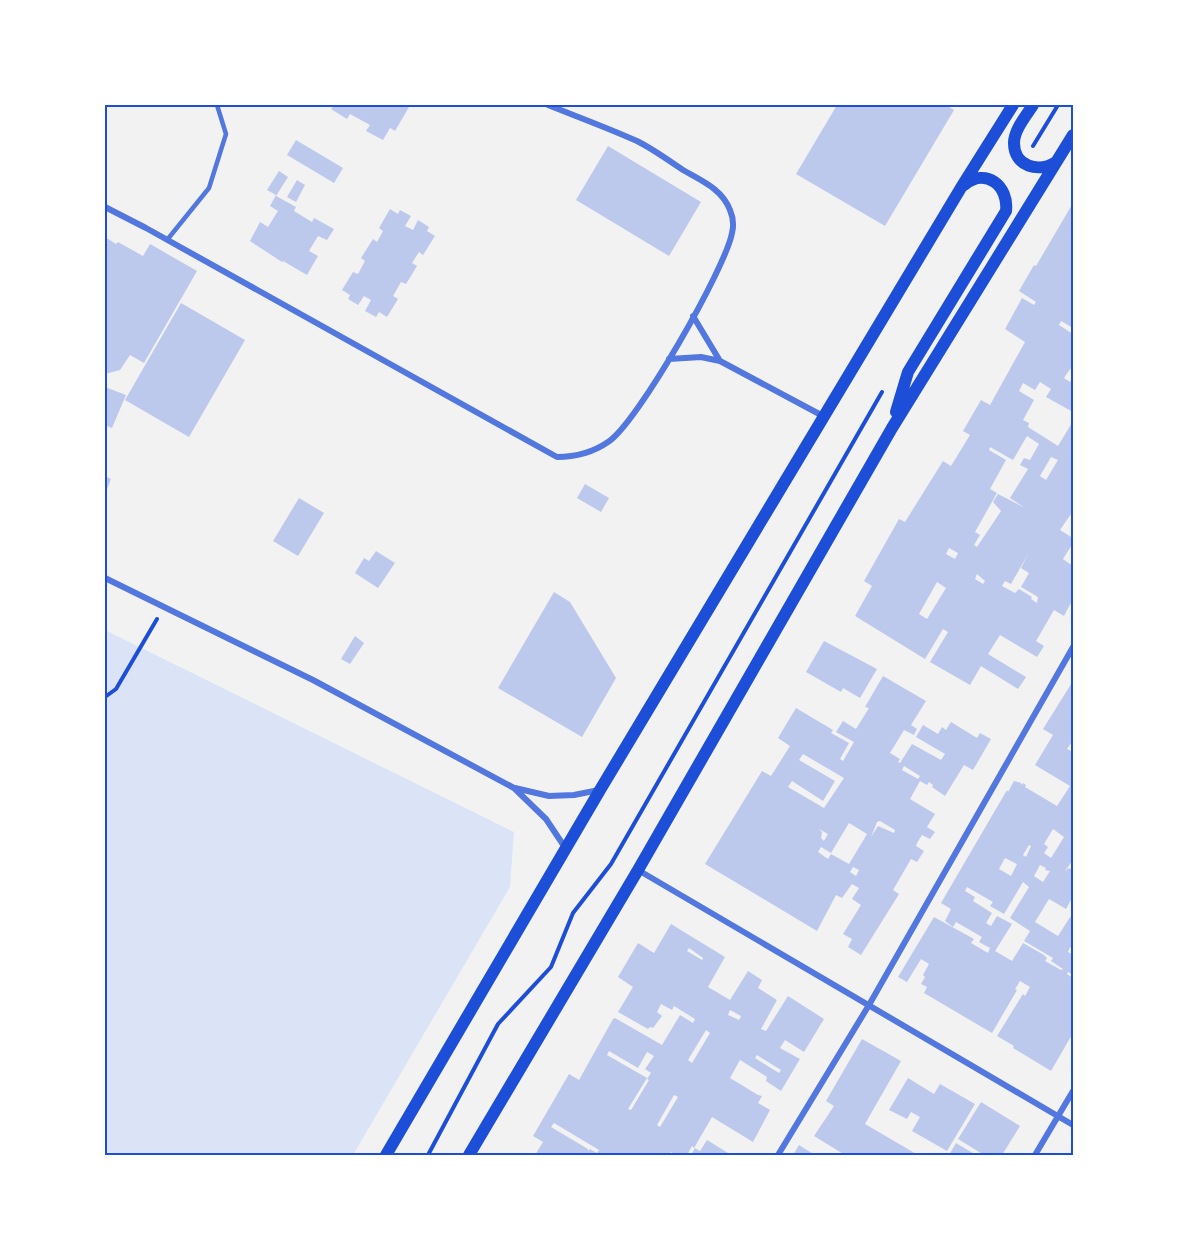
<svg xmlns="http://www.w3.org/2000/svg" width="1178" height="1260" viewBox="0 0 1178 1260" font-family="Montserrat,sans-serif">
  <style>
    .green { fill: #dbe4f7 }
    .building { fill: #bdc9ec; fill-rule: evenodd }
    .lines { fill: none; stroke-linecap: round; stroke-linejoin: round }
    .path { stroke: #1d4ed8; stroke-width: 4 }
    .service { stroke: #5277de; stroke-width: 4.5 }
    .minor { stroke: #5277de; stroke-width: 6 }
    .secondary { stroke: #1d4ed8; stroke-width: 12 }
    .neatline { fill: none; stroke: #1d4ed8; stroke-width: 2 }
  </style>
  <rect width="100%" height="100%" fill="#f2f2f2"/>
  <path class="green" d="M105,630L514,832L510,887L353,1155H105Z"/>
  <path class="building" d="M334,105H405L409,107L395,131L390,128L383,140L366,131L370,125L350,114L347,119L331,109Z
    M837,105H950L949,107L954,110L885,226L796,174Z
    M296,140L343,168L334,183L287,155Z
    M608,146L701,202L669,256L576,200Z
    M279,171L288,177L276,196L296,207L294,211L312,222L314,218L334,229L327,240L318,236L309,251L318,256L307,275L283,261L282,262L250,241L260,222L268,227L278,211L270,206L276,195L267,190Z
    M297,180L305,185L296,202L287,197Z
    M1073,203V328L1061,321L1059,325L1073,334V370L1070,369L1064,378L1070,382L1073,378V412L1046,397L1051,389L1040,382L1035,390L1023,383L1019,391L1034,400L1023,420L1029,423L1028,427L1058,446L1073,421V511L1060,530L1073,538V543L1063,559L1073,566V599L1064,616L1054,610L1036,641L1044,646L1037,657L1000,635L988,654L1026,677L1018,689L981,666L970,685L930,662L948,632L943,629L925,659L855,616L872,586L864,581L899,519L905,522L943,461L951,466L970,435L963,431L981,400L990,405L1025,342L1005,329L1022,298L1034,305L1036,302L1019,291L1034,265L1036,266ZM1027,436L1039,444L1030,460L1024,458L1020,465L1028,469L1010,498L1025,508L998,494L993,502L1001,511L977,547L974,545L980,535L975,532L997,493L990,489L1006,460L989,450L990,447L1013,460ZM1051,457L1058,460L1046,480L1040,476ZM949,548L958,553L955,559L946,554ZM1028,554L1021,568L1029,573L1021,587L1038,597L1037,603L1031,599L1032,597L1019,589L1015,593L1002,586L1005,581L1011,584ZM977,574L985,581L983,584L975,579ZM937,582L946,588L927,619L919,614Z
    M390,209L398,214L400,210L411,216L405,226L413,230L418,220L429,227L427,231L435,236L423,255L419,252L412,263L417,266L406,284L401,282L393,296L398,299L387,317L379,312L376,317L365,311L371,300L364,296L358,305L348,299L350,295L342,290L353,272L358,274L365,261L361,258L373,239L377,242L383,231L379,228Z
    M105,237L116,244L118,242L143,256L150,244L197,271L144,363L130,355L120,370L105,374Z
    M181,303L245,340L189,437L125,400Z
    M105,387L126,395L112,428L107,426L105,432Z
    M105,476L111,479L105,494Z
    M585,484L609,498L601,512L577,498Z
    M299,498L324,513L298,556L273,541Z
    M376,551L395,563L378,588L355,573L364,558L369,561Z
    M554,592L570,602L616,678L582,737L498,688Z
    M355,636L364,643L350,664L341,659Z
    M824,641L877,669L860,698L843,688L841,692L806,672Z
    M883,676L926,701L911,725L917,729L914,735L904,730L890,753L900,759L898,762L900,763L912,744L941,760L945,754L916,737L923,725L938,734L942,727L946,730L951,722L977,738L980,733L991,739L973,770L964,765L945,796L932,787L933,785L929,782L927,785L920,781L910,799L935,814L927,827L935,832L930,839L922,835L917,843L916,846L924,851L917,862L911,859L893,890L899,894L861,955L848,947L852,939L843,934L861,905L852,899L859,888L852,884L842,898L836,895L817,931L705,864L762,771L771,776L790,746L778,738L796,708L833,730L831,733L849,743L840,759L843,761L854,742L836,732L843,721L856,729L869,708L865,707ZM803,754L844,778L824,808L788,787L792,781L823,801L835,781L799,760ZM904,766L920,776L918,779L902,770ZM880,821L895,830L894,833L878,826L871,837L877,822ZM849,823L867,834L849,864L831,854L828,859L818,852L821,847L831,853ZM819,829L828,834L824,841L821,838L822,832ZM853,867L859,870L856,876L850,872Z
    M1073,681V740L1067,749L1073,752V860L1065,871L1069,868L1072,870L1073,867V896L1066,909L1049,899L1035,922L1058,936L1070,917L1073,919V949L1070,947L1068,952L1073,955V975L1068,972L1067,974L1073,978V1033L1051,1071L1013,1048L1014,1046L997,1036L1023,994L1025,996L1030,987L1020,981L1015,989L1017,990L992,1033L924,993L927,987L921,984L925,977L923,975L929,964L921,959L907,982L898,977L934,917L974,939L971,943L988,953L990,948L979,942L982,937L956,922L953,927L945,921L951,909L941,903L1007,790L1008,792L1014,781L1021,783L1022,785L1023,783L1026,785L1025,787L1057,806L1070,786L1035,765L1053,735L1043,729ZM1053,829L1064,837L1051,858L1044,853L1048,847L1044,844ZM1029,845L1031,846L1026,857L1023,855ZM1005,858L1017,864L1011,876L999,869ZM1040,865L1046,868L1045,870L1050,871L1043,882L1034,876ZM1023,882L1029,887L1010,918L1030,931L1024,941L1053,958L1051,961L1063,969L1061,970L1045,961L1047,958L1044,955L1023,943L1012,961L995,951L1012,924L997,916L991,926L986,923L992,913L973,901L975,897L965,891L967,887L993,902L990,906L1004,914Z
    M671,924L725,957L708,987L730,1000L748,971L762,980L758,988L777,1000L761,1029L766,1031L788,996L824,1019L804,1052L785,1040L780,1048L800,1059L781,1091L766,1081L767,1077L740,1060L730,1078L758,1095L762,1096L758,1103L770,1110L753,1142L712,1117L694,1148L692,1146L687,1155H676L671,1152L669,1155H535L543,1142L533,1136L569,1074L579,1080L613,1019L615,1018L662,1045L680,1015L693,1023L695,1019L674,1006L672,1010L661,1004L657,1012L662,1016L653,1028L650,1027L648,1029L618,1012L633,987L618,977L638,943L654,953ZM689,948L703,958L702,960L687,951ZM730,1010L741,1016L739,1020L728,1015ZM706,1030L710,1033L692,1063L688,1060ZM609,1051L638,1068L647,1052L654,1056L645,1069L651,1073L647,1079L649,1080L631,1110L628,1109L647,1078L607,1055ZM757,1055L781,1070L779,1073L755,1058ZM674,1095L678,1097L660,1127L657,1125ZM554,1123L599,1150L597,1153L590,1149L588,1151V1149L551,1127Z
    M862,1039L901,1061L865,1124L918,1155H845L814,1136L834,1106L826,1101Z
    M908,1078L934,1094L940,1084L975,1104L947,1151L912,1131L920,1117L911,1112L907,1119L889,1110Z
    M981,1102L1020,1126L1002,1155H984L958,1139Z
    M707,1140L728,1153L727,1155H691L695,1148L700,1151Z
    M956,1143L976,1155H949Z
    M799,1145L815,1155H793Z"/>
  <g class="lines">
    <path class="path" d="M1033,146L1058,105
      M105,697L116,689L157,619
      M428,1155L498,1024L551,967L573,913L611,864L882,392"/>
    <path class="service" d="M167,240L209,188L226,134L217,105"/>
    <path class="minor" d="M105,207L146,228L557,457C575,457 592,453 608,442C637,424 726,267 732,233C734,225 733,217 730,210C722,189 702,181 683,170C668,160 653,149 637,141C608,128 578,117 548,105
      M693,316L720,361
      M669,359L701,357L720,361L823,416
      M105,578L313,680L514,788L546,819L566,849
      M515,788L549,796L574,795L599,790
      M638,870L1073,1125
      M778,1155L869,1005L1073,647
      M1035,1155L1073,1091"/>
    <path class="secondary" d="M1033,105C1026,116 1014,130 1014,143C1014,167 1039,173 1056,162
      M896,412L908,372L1006,211C1009,186 986,167 964,185
      M386,1155L600,790L962,186L1013,105
      M469,1155L638,870L892,428L1073,135"/>
  </g>
  <rect width="1178" height="1260" fill="none" stroke="#ffffff" stroke-width="213"/>
  <rect x="106" y="106" width="966" height="1048" class="neatline"/>
</svg>
